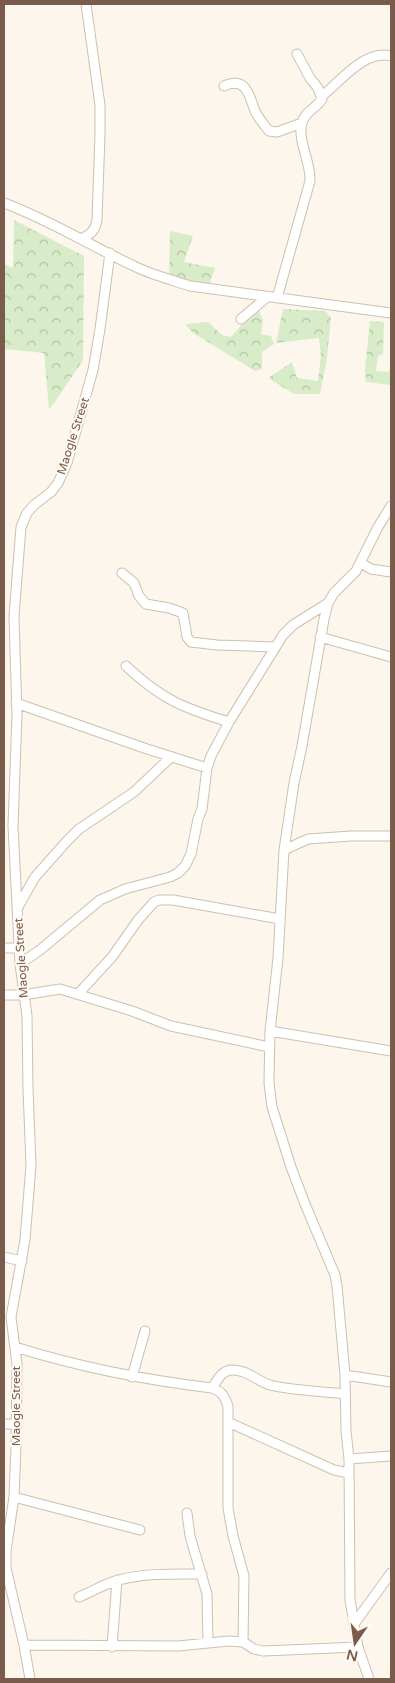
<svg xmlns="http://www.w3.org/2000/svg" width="395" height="1683" viewBox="0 0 395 1683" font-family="'Varela Round',sans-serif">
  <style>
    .forest { fill: url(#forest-crowns) }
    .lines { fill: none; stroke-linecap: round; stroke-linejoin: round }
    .minor-casing { stroke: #d1beb0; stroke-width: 11 }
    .minor { stroke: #fff; stroke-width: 9 }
    .labels { text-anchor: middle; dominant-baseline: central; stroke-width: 4; stroke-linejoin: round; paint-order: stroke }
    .street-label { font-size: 12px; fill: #7a5c4d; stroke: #fffaf3 }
  </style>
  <defs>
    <pattern id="forest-crowns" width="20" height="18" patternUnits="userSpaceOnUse" patternTransform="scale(1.25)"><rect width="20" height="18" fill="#d8ecc9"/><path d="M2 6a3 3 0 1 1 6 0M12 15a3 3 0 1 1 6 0" fill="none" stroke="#b4c2a5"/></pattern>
  </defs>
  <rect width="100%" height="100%" fill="#fdf6ec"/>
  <path class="forest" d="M14,220L84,256L83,360L55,402L49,409L44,353L4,349V264L13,268Z
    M170,231L193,236L184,262L215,268L208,289L169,281Z
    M257,307L263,320L261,334L271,336L274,344L262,352V369L255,371L193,333L185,324L208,322L222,335L231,337Z
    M283,309L325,311L331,317L327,358L320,394H294L268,378L292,362L297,378L318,381L321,355L319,338L276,343Z
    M370,321L384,322L383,354L378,356L376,371L389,372L391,364V385L366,382L365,369Z"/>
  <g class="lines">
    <defs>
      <path id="minor" d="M224,86C247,76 249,96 255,111C259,119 264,125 269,131L277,132L302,123
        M322,96C341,81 365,49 391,56
        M4,203C50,220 91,246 136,267C153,275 172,280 190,286L391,313
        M81,239C91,234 95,231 97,220L100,134V105L86,4
        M277,298L310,181C311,162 297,140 302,123C304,112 317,108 322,99L318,88L310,78L297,54
        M241,319L267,297
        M361,563L371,569L391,572
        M122,573L134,583L139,596L146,604L169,608L183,613L187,637L191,642L217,645L274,647
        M320,637L391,657
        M126,666C161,699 183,708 229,722
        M16,703L147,749L207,768
        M284,850L308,839L351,836H391
        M18,907L35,877L67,841L79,829L134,792L171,757
        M4,948H19
        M20,964L40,950L100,900L125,889L170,877L178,873L185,866L191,854L198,819L202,809L207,768L211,756L229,722L283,635L293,625L328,603
        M78,994L112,957L138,920L154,902L159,900H173L280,919
        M4,995H23L60,989L132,1011L171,1026L269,1047
        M270,1031L391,1051
        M4,1257L22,1261
        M15,1347C79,1367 145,1380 212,1388C222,1392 224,1395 228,1406V1508L233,1536L244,1576L243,1642
        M345,1375L391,1382
        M132,1377L145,1331
        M212,1388C217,1381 221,1371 231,1370C246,1369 257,1381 270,1385C294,1391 321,1391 345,1394
        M228,1422L334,1470L349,1473
        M4,1424H16
        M349,1459L391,1456
        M14,1497L140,1530
        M187,1513L190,1536L207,1594L208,1643
        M79,1597C92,1592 105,1583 119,1580C145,1573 174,1574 202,1574
        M354,1624L391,1573
        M24,1645L178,1646L229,1641L243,1642L254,1649L263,1651L358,1647
        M112,1647L117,1580
        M30,1679L24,1645L6,1568V1551L14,1497L16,1447L17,1364L11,1317L25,1240L31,1165L28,1089L27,1016L20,964L13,826L17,715L14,616L21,527L27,513L34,505L51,492L58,483L67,463L93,370L100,329L110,253
        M369,1679L358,1647L350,1600L349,1459L346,1431L345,1375L337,1286L335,1275L305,1204L291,1167L272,1107L269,1083L270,1031L278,958L284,850L294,783L302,746L324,619L328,603L334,593L356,571L378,527L391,506"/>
    </defs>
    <use href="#minor" class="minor-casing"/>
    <use href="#minor" class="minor"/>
  </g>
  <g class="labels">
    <g class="street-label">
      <text transform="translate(73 436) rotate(-72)">Maogle Street</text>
      <text transform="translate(21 958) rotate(-94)">Maogle Street</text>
      <text transform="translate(16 1406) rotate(-90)">Maogle Street</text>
    </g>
  </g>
  <rect width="395" height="1683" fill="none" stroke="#7a5c4d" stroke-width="10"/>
  <g transform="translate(355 1643) rotate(193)" stroke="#fffaf3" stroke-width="4" paint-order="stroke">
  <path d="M0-4L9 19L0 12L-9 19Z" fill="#7a5c4d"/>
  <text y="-8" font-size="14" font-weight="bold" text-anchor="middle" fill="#7a5c4d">N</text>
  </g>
</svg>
